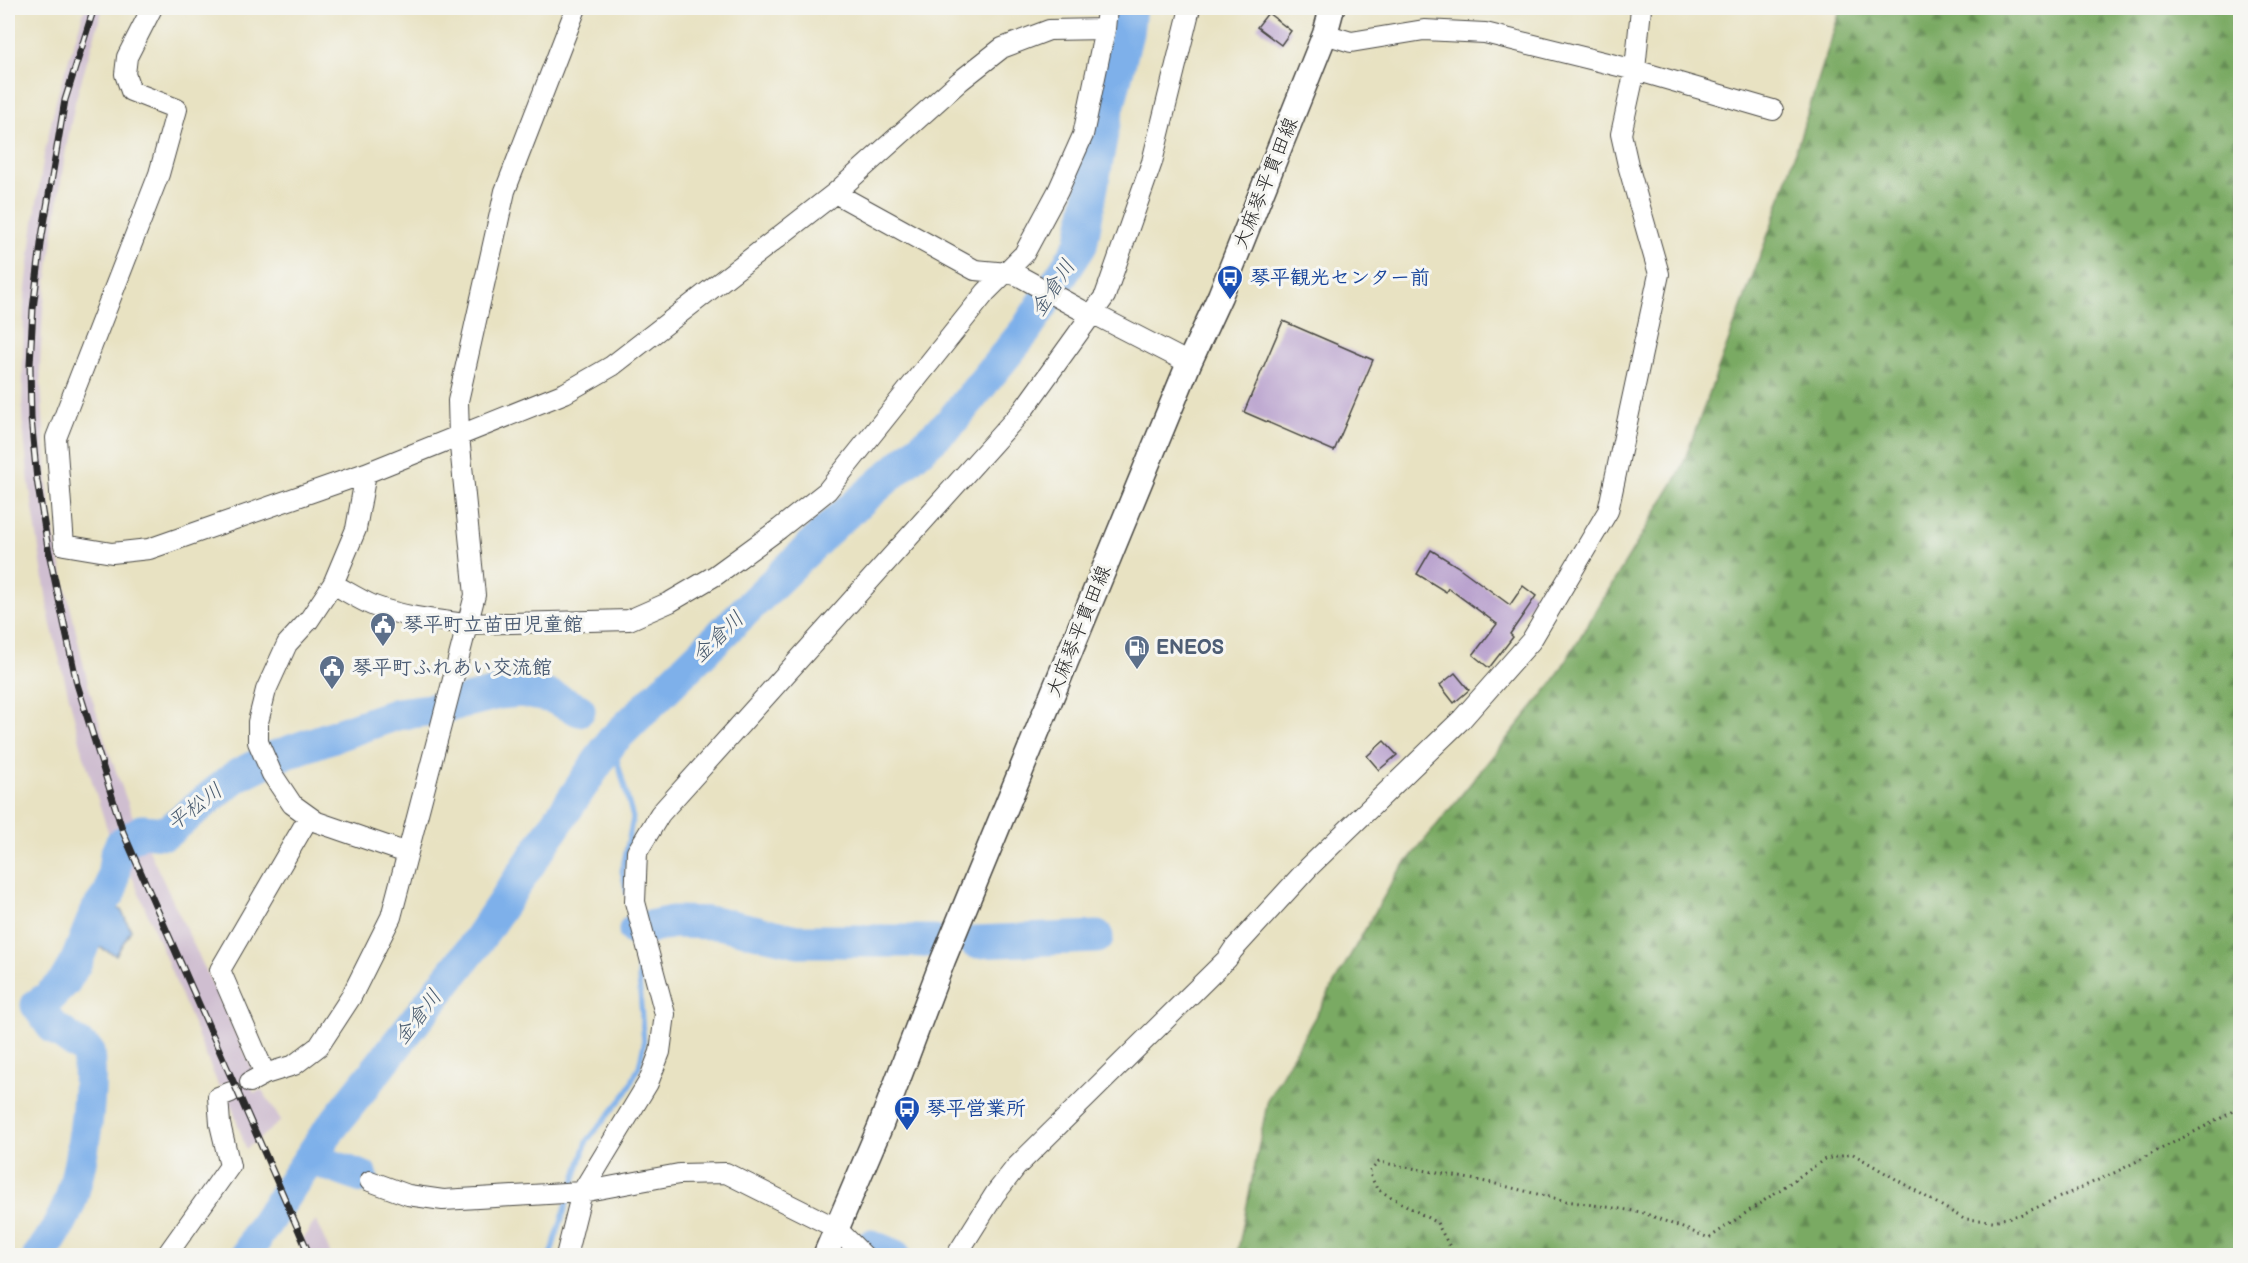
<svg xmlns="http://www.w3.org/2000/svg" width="2248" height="1263" viewBox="0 0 2248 1263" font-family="'Balsamiq Sans','Klee One',sans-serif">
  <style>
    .industrial { fill: #cfbed0 }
    .forest { fill: url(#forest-firs); stroke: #526a47; stroke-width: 1.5 }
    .water { fill: #7eb0ea; stroke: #546e8a; stroke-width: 1.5 }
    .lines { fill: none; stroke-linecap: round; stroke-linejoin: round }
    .stream { stroke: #7eb0ea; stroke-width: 5 }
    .river { stroke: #7eb0ea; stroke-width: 33 }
    .building { fill: #b9a2ce }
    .minor-casing { stroke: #474642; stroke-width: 22 }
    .major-casing { stroke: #474642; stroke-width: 27 }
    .path { stroke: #474642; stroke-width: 3; stroke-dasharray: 1.5 4.5; stroke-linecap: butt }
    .minor { stroke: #fff; stroke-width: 20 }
    .major { stroke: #fff; stroke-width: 24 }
    .rail-casing { stroke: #2b2b2b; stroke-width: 7 }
    .rail { stroke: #f6f6f2; stroke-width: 4.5; stroke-dasharray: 14; stroke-linecap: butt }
    .labels { text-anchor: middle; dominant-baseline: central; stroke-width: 6; stroke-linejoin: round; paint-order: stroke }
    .street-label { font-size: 20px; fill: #2b2b2b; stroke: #f6f6f2 }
    .transit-label { font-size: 20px; font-weight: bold; fill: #164399; stroke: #f6f6f2; text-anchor: start }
    .service-label { font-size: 20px; font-weight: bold; fill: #4e5e75; stroke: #f6f6f2; text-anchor: start }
    .water-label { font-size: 21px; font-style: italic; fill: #485a6e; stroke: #f6f6f2 }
  </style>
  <defs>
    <pattern id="forest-firs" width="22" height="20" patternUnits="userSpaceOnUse" patternTransform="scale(1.5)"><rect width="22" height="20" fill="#7aaa63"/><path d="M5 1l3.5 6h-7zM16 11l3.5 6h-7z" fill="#648b52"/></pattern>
  </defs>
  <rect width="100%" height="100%" fill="#f6f6f2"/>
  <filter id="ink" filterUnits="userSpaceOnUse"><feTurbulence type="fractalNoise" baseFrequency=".0167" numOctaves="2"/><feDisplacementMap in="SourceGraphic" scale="12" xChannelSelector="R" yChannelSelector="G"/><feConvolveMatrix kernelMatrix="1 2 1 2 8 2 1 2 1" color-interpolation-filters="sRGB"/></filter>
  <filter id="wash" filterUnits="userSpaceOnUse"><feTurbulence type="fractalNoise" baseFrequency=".008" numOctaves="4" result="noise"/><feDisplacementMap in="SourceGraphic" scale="24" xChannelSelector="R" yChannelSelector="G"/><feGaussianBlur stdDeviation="1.35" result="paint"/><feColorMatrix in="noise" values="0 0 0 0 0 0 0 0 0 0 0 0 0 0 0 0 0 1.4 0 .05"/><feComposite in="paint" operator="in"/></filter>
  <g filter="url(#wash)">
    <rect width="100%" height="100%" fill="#e8e2c2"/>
    <path class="industrial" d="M85,8H103L75,102L64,160L43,309L40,366L47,482L56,545L88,684L106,744L136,825L110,838L83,753L50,621L29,483L22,416L24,306L32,236L44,155L57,97Z
      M144,840L253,1070L250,1082L254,1093L262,1090L281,1121L246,1149L230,1101L231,1092L224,1084L219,1087L122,852Z
      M316,1220L331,1255H304L299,1244Z"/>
    <path class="forest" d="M1841,8H2240V1255H1237L1268,1099L1397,874L1553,682L1680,472L1776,213Z"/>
    <path class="water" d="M114,907L121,910L131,930L116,955L94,945Z"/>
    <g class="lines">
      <path class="stream" d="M612,741L633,818L622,871L627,894
        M572,1188L587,1141L627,1092L639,1066L644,1044L636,939
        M550,1256L569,1197"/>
      <path class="river" d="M635,930L673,922L718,923L798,941H933
        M975,942L1097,937
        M310,1158L362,1177
        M871,1246L895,1256
        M39,1256C52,1239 64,1219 71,1199C83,1158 93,1094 88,1052L52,1026L37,1005L48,998L65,981L77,960L96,912L111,891L116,855L121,844L142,831L166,833L236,776L274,757L397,714L436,709L498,693L521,691L552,697L579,710
        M247,1256L257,1236L326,1134L472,949L612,741L835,523L951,422L1026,330L1081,245L1103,128L1127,33L1130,8"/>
    </g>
    <g id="blocks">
      <path class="building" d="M1268,13L1291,31L1281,45L1257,27Z
        M1283,321L1373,360L1334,451L1244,412Z
        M1431,550L1457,566L1510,605L1523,586L1536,596L1510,634L1513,637L1489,668L1473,655L1497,624L1448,588L1446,592L1417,574Z
        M1455,673L1469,690L1454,703L1440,685Z
        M1384,741L1397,755L1379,770L1367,756Z"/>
    </g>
  </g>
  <g filter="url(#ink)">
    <use href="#blocks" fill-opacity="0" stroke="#474642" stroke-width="1.5"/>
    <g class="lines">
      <defs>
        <path id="minor" d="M152,8L127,57L125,74L131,91L177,109L159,174L56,438L64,545L112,553L149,549L366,473L565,393L612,366L835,193L960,81L1002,48L1049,30L1105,29
          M1325,34L1351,42L1424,30L1485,33L1635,70L1773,110
          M835,193L975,270L1008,273L1019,276L1083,311L1092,313L1189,363
          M366,473L356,529L333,584L309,620L287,644L266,690L258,722V742L272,774L292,804L317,822L407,853
          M333,584C346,591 360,600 374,606C404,617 435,620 467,624L629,620L670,602L716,575L779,529L827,491L986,292L1024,254L1058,191L1083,135L1105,29L1107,8
          M265,1074L220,970L309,817
          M250,1082L265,1074L294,1065L319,1046L351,997L391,917L475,595L459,436L458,401L505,191L576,8
          M370,1181L408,1195L443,1200L582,1192L679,1174L726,1173L836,1228L864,1256
          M166,1256L230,1166L220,1124L218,1097L231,1092
          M566,1256L582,1192L648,1083L660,1052L665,1014L635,902L637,852L660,814L1023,410L1105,296L1152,162L1190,8
          M956,1256L995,1194L1016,1167L1227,959L1233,950L1309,867L1462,719L1531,641L1608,511L1659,274L1628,165L1621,134L1635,70L1641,8"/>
        <path id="major" d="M825,1256L880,1127L943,960L1189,363L1220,296L1325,34L1332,8"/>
      </defs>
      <use href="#minor" class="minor-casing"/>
      <use href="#major" class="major-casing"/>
      <path class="path" d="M1455,1256L1437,1223L1377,1189L1369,1172L1379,1162L1492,1183L1566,1201L1641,1212L1709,1238L1825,1159L1853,1154L1964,1219L1993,1221L2020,1215L2116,1172L2229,1114L2240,1104"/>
      <use href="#minor" class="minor"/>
      <use href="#major" class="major"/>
      <defs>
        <path id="rail" d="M94,8L65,100L42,236L33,309L30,364L31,418L37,480L48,548L77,684L123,832L310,1256"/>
      </defs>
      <use href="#rail" class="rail-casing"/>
      <use href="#rail" class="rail"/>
    </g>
  </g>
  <defs>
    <symbol id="bus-pin" viewBox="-11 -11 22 30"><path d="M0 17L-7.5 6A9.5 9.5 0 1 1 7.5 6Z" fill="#1a4fb4" stroke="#f6f6f2"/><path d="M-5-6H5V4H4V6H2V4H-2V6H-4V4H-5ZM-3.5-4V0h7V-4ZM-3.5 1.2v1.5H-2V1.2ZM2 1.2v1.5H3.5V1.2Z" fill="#fff"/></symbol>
    <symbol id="civic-pin" viewBox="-11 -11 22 30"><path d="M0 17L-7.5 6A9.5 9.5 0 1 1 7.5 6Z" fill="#5c6f8a" stroke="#f6f6f2"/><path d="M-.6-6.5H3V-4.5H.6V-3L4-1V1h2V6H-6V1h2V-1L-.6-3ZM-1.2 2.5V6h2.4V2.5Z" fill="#fff"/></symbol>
    <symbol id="fuel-pin" viewBox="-11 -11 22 30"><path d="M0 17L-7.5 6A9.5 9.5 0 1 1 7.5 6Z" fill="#5c6f8a" stroke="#f6f6f2"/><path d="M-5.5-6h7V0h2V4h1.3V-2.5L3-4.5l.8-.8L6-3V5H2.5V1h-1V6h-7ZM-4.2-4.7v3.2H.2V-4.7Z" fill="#fff"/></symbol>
  </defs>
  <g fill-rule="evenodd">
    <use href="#bus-pin" x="1215" y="263" width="30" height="40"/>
    <use href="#civic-pin" x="368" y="610" width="30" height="40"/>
    <use href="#fuel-pin" x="1122" y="633" width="30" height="40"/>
    <use href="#civic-pin" x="317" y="653" width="30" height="40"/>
    <use href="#bus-pin" x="892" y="1094" width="30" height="40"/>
  </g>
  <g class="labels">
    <g class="street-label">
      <text transform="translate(1266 183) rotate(-68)">大麻琴平貫田線</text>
      <text transform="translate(1079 631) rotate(-68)">大麻琴平貫田線</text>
    </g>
    <g class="transit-label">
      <text x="1250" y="278">琴平観光センター前</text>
      <text x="926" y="1109">琴平営業所</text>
    </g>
    <g class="service-label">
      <text x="403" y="625">琴平町立苗田児童館</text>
      <text x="1156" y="648">ENEOS</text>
      <text x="352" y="668">琴平町ふれあい交流館</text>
    </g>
    <g class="water-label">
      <text transform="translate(1053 288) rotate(-57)">金倉川</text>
      <text transform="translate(718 637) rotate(-44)">金倉川</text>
      <text transform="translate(195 807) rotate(-37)">平松川</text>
      <text transform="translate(418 1017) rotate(-52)">金倉川</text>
    </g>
  </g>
  <rect width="2248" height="1263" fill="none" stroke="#f6f6f2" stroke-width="30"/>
</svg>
